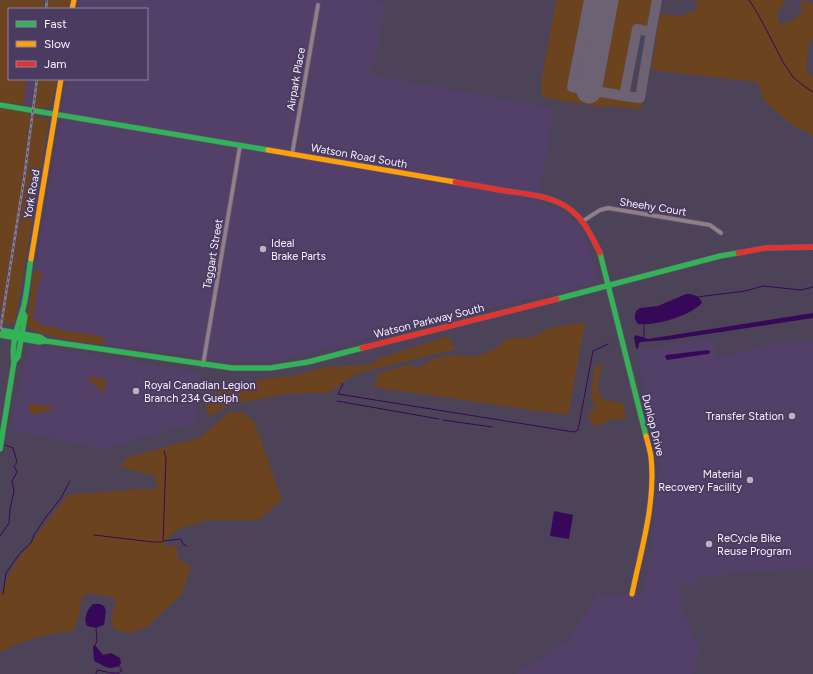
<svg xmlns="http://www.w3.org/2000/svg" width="813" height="674" viewBox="0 0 813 674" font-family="Figtree,sans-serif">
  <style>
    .built { fill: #524069 }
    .green { fill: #6b441f }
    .water { fill: #37085a }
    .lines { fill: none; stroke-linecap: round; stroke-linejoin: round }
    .stream { stroke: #37085a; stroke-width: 1 }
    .taxiway { stroke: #6d6273; stroke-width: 10 }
    .runway { stroke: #6d6273; stroke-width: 25 }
    .street-casing { stroke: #686071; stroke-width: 5 }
    .fast-casing { stroke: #686071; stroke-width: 6 }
    .slow-casing { stroke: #686071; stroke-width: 6 }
    .jam-casing { stroke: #686071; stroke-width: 6 }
    .street { stroke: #937f89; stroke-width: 3.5 }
    .fast { stroke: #30b455; stroke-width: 5 }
    .slow { stroke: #ff9f0a; stroke-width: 5 }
    .jam { stroke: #e5322d; stroke-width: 5 }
    .rail-casing { stroke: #8e818e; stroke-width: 2.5 }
    .rail { stroke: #4b3b60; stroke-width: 1; stroke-dasharray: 3; stroke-linecap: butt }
    .poi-dot { fill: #bab3c4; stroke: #4b3b60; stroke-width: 1.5 }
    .labels { text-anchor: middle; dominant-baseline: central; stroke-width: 4; stroke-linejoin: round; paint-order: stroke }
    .street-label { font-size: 11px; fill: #f6f0fe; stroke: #4b3b60 }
    .poi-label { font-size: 11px; fill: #f6f0fe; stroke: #4b3b60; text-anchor: start }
  </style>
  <rect width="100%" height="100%" fill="#4c4358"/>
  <path class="built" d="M79,0H369L386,3L372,75L554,109L538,202L561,211L577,223L588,242L598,282L270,363L220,361L34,333L27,322L67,79H147V9H78Z
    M27,79H34L31,106L23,105Z
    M713,338L718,358L774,343L813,342V567L698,577L696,585L672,582L679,583L681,608L700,649L693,674H516L570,639L597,594H643L646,578L656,579L645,578L654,531L653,516L658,478L657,452L651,419L643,391L638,350Z
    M29,344L201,373L195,424L134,439L105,450L9,429Z"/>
  <path class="green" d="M0,0H44L43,9H9V79H27L23,105L0,101Z
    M49,0H70L69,9H48Z
    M556,0H661L655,31L635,28L623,97L643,100L642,107L640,109L607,106L603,107L546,98L542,95L541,85Z
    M696,0H785L776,15L780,24L794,20L802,11L800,0L813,4V37L808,47L806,69L813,78V136L792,125L764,101L757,82L651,70L660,14L682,16L697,9Z
    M39,79H57L51,105C47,110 41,108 35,107Z
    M0,108L27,113L30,115L19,206L0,319Z
    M34,115L49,120L15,322L9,325L3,323L24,194Z
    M38,270L42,273V277H39L33,317V320H36L41,325L59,328L60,330L101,336L105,340L104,344C92,345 39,335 30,329C28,328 28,325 27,323L33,273Z
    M585,322L568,415L373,387L379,373L408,365L417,368L427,364L432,359L448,355L474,357L495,349L507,339L533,337L550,328Z
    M447,336L456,349L358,373L329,392L286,394L232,404L209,417V413L202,398L205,394L218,392L265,378L293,376L324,367L371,365L378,359Z
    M597,365L602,366L597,390L604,400L623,403L626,419L611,420L595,427L589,418L590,411L594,410L595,405L591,399L594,368Z
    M88,377L106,379L104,392L103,393L88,379Z
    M30,403L52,407H53L51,410L32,415L28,405Z
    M229,412H243L254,421L282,500L259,520H210L181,528L166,539L165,547L175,545L177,549V558L191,567L182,594L147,627L130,633L122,632L114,629L111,618L116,601L114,598L89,593L85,594L81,601L79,616L73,631C47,634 23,639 0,653V594L17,560L68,495L138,489H157L155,476L120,467L127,457L200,438Z"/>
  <path class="water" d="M686,294C694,294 700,296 702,303C690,316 656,326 638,324L635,319V315L636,311L640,308L658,306Z
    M813,313V318L667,340L641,342L639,343L638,349L636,348L634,337L636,335L648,339Z
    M708,350L710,351V353L708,354L667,360L665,357L666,355Z
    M554,511L573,515L569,539L550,536Z
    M93,604H100L104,606L106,611L104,625L96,628L87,626C83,618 87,610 93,604Z
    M95,645L103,655L111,653L120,658L121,663L119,666C107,671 104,665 94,661L93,646Z"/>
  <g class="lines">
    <path class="stream" d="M749,0L758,14L783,62L793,77L804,86L813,92
      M697,297L745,291L763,286L801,290L813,287
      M643,338L644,334V325
      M342,383L343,384L338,394L574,432L578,430L593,351L608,344
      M337,401L439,419
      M443,420L492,427
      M164,451L166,459L163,541L181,539L183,544L187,546
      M94,535L153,542H162
      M0,536L9,523L10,509L14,491L12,481L17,472L14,466L17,462L13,448L5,445
      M3,594L6,573L21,552L31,543L34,535L46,517L61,498L70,481
      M95,645L97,641L96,628
      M96,674L97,670L112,673H118L122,671L119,666"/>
    <path class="taxiway" d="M589,0L572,87L624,96L637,29L651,32L640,98L624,96
      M651,32L657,0"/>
    <path class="runway" d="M589,91L606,0"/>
    <defs>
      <path id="street" d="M292,155L318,5
        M583,221L600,210L608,208L710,225L721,233
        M203,365L240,146"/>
      <path id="fast" d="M0,105L268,150
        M600,253L646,436
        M557,299L720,256L738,253
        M0,330L40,337L46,341
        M0,335L39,342L46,341L232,368H270L308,362L362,348
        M14,362L18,357L25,316L22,312
        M0,449L14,362C11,345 17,328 22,312C27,298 28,275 31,259"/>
      <path id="slow" d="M72,9L74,0
        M268,150L455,182
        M31,259L61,79
        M632,594C641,550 656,503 651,457C650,450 648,443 646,436"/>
      <path id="jam" d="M455,182C472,185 489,188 506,191C528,194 553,196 571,210C585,221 592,237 600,253
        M738,253L765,248L813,247
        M362,348L557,299"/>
    </defs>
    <use href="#street" class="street-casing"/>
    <use href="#fast" class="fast-casing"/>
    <use href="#slow" class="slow-casing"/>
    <use href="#jam" class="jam-casing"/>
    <use href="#street" class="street"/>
    <use href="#fast" class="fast"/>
    <use href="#slow" class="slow"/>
    <use href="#jam" class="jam"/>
    <defs>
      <path id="rail" d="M46,9L47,0
        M0,332L24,179L37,79"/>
    </defs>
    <use href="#rail" class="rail-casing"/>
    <use href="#rail" class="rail"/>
  </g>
  <g class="poi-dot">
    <circle cx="263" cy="249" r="4"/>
    <circle cx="136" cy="391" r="4"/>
    <circle cx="792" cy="416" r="4"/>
    <circle cx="750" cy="480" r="4"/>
    <circle cx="709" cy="544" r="4"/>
  </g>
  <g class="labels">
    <g class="street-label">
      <text transform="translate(296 79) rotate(-80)">Airpark Place</text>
      <text transform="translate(359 156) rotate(10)">Watson Road South</text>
      <text transform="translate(32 194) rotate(-80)">York Road</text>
      <text transform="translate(653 207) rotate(9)">Sheehy Court</text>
      <text transform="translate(213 254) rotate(-80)">Taggart Street</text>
      <text transform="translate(429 321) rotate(-14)">Watson Parkway South</text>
      <text transform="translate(653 425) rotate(76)">Dunlop Drive</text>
    </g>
    <g class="poi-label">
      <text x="271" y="243">Ideal<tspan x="271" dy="13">Brake Parts</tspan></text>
      <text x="144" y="385">Royal Canadian Legion<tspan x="144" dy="13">Branch 234 Guelph</tspan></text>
      <text x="784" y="416" text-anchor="end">Transfer Station</text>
      <text x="742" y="474" text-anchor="end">Material<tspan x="742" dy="13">Recovery Facility</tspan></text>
      <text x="717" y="538">ReCycle Bike<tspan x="717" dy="13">Reuse Program</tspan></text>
    </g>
  </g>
  <rect x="8" y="8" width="140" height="72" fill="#4b3b60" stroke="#8f839f"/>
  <rect x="16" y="21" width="20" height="6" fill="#30b455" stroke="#8f839f"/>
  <text x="44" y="28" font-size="12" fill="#f6f0fe">Fast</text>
  <rect x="16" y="41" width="20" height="6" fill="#ff9f0a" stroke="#8f839f"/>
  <text x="44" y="48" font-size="12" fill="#f6f0fe">Slow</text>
  <rect x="16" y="61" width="20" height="6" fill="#e5322d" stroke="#8f839f"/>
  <text x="44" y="68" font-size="12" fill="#f6f0fe">Jam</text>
</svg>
